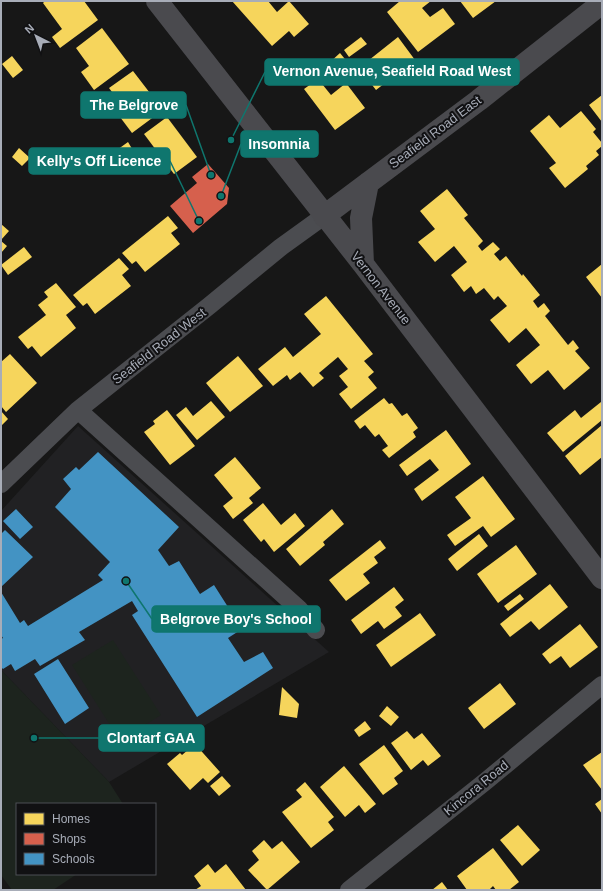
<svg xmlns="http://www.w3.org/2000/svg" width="603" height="891" viewBox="0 0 603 891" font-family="Helvetica,sans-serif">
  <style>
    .built { fill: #212123 }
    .green { fill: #1d241e }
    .homes { fill: #f6d55c }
    .shops { fill: #d6604d }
    .schools { fill: #4393c3 }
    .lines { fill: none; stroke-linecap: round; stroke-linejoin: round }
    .street { stroke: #4b4c50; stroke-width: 18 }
    .secondary { stroke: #4a4a4e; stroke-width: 22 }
    .labels { text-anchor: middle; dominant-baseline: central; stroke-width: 4; stroke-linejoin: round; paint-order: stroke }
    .street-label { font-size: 13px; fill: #a8adb8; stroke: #111113 }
    .leader { fill: none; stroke: #0f766e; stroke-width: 1.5 }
    .callout-dot { fill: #0f766e; stroke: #111113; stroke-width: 1.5 }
    .callout { fill: #0f766e; stroke: #0f766e; stroke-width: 1.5 }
    .callout-label { font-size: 14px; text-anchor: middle; font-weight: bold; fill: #fff }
  </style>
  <rect width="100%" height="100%" fill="#171717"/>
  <path class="built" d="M78,426L329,652L109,782L1,670V511Z"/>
  <path class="green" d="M113,640L161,715L120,741L72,665Z
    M1,670L109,782L123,804H17V874H77L53,890H12L1,875Z"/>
  <path class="homes" d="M45,1H84L98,20L60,48L52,37L62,29L43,3Z
    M232,1H268L277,12L289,1L309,24L294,37L289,31L272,46Z
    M400,1H431L422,8L430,17L443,8L455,24L418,52L387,12Z
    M460,1H496L473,18Z
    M102,28L129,64L94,90L81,72L89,66L76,48Z
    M361,37L367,44L349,57L344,50Z
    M398,37L415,60L376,90L359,68Z
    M340,53L353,69L342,79L329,63Z
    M12,56L23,70L13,78L2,64Z
    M133,71L163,110L132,133L117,113L124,108L109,88Z
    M318,79L331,95L346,83L365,108L335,130L304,89Z
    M602,95V122L589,105Z
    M581,111L596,129L593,132L602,143V146L596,151L599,155L586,166L588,169L565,188L549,168L556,163L530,131L549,115L560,128Z
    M167,117L197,157L174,174L144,134Z
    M128,142L134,152L110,169L103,160Z
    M19,148L30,158L22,166L12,157Z
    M447,189L468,215L464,218L483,241L478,246L482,251L493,242L500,249L494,254L500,261L506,256L522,276L523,274L540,295L533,301L538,308L544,303L550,311L545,316L568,345L573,340L579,348L575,351L590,368L564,390L548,370L531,384L516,365L540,345L526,328L509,343L490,320L507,306L498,296L494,300L484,288L476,294L471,286L464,292L451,275L467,262L454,246L435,262L418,242L435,229L420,211Z
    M168,216L178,228L171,233L180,244L145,272L136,261L132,264L122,253Z
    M1,224L9,231L1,240Z
    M1,241L7,246L1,253Z
    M24,247L32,257L8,275L1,265Z
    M119,258L129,269L122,275L131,286L95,314L87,303L83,306L73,295Z
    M602,264V298L586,277Z
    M56,283L76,307L66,315L76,328L41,357L32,346L28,349L18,337L46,315L38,305L48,297L44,292Z
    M326,296L373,354L364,361L374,372L368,377L377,388L351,409L339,394L348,387L339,376L348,369L338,357L319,373L324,378L313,387L300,372L290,380L287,375L273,386L258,369L285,347L293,357L321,334L304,314Z
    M10,354L37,383L6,412L1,406V362Z
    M238,356L263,386L230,412L206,383Z
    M384,398L389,404L392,403L402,416L407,413L418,428L413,432L416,437L389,458L382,450L388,446L379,434L375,437L365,425L360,429L354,421Z
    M211,401L225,417L197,440L176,415L186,407L193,416Z
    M601,402L602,404V420L563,452L547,433L575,410L581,418Z
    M167,410L195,446L170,465L144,432L155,424L153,421Z
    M1,411L8,419L1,426Z
    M602,425V457L580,475L565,456Z
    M446,430L471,464L422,501L414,489L439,470L430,459L407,476L399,465Z
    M235,457L261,488L249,498L253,503L233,519L223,506L233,498L214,475Z
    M483,476L515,519L491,537L483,526L455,546L447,535L471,518L455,497Z
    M263,503L281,525L295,513L305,526L274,552L264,539L261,542L243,520Z
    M332,509L344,524L323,542L325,545L300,566L286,549Z
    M479,534L488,546L457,571L448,559Z
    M380,540L386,548L374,557L378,563L363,574L370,583L346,601L329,580Z
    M516,545L537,574L498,603L477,574Z
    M550,584L568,607L539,630L531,621L510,637L500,624Z
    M394,587L404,600L395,607L402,616L384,629L378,621L361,634L351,620Z
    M520,594L524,599L508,611L504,606Z
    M420,613L436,635L391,667L376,645Z
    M580,624L598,647L570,668L561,656L550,664L542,654Z
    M500,683L516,704L484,729L468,708Z
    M282,687L299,704L297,718L279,715Z
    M387,706L399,717L391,726L379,716Z
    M365,721L371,729L359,737L354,730Z
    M407,731L414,739L422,733L441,756L428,766L423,760L411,770L391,743Z
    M195,744L220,772L208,783L203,778L190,790L167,764L180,753L182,755Z
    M384,745L403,771L394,778L398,784L383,795L359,764Z
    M602,752V790L583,765Z
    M344,766L376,804L365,813L359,805L345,817L320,787Z
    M222,776L231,786L219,796L210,786Z
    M305,782L334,817L328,822L334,830L311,848L282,812L302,797L296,790Z
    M602,799V814L595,804Z
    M518,825L540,850L522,866L500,840Z
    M264,840L272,849L282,841L300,862L267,890L248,870L259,860L252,851Z
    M493,848L519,882L509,890H496L493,886L489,890H467L457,876Z
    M208,864L215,873L226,864L246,890H195L201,886L194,876Z
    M442,882L448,890H432Z"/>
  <path class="shops" d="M208,164L229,188L227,204L193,233L170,206L197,183L192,177Z"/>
  <path class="schools" d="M98,452L179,527L158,550L169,566L179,561L200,594L214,585L242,629L228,638L244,662L263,652L273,668L197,717L132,615L138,611L132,601L79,632L85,640L40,666L35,659L15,671L11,664L3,669L1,667V639L3,638L1,635V592L20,623L24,620L28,626L103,580L98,575L110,562L55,507L71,489L63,479L76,467L79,470Z
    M16,509L33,527L20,539L3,521Z
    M5,530L33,557L1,587V534Z
    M58,659L89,708L65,724L34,674Z"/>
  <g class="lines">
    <path class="street" d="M78,410L299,609L316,630
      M1,484L78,410L209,306L281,247L324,216
      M349,890L486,781L602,685"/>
    <path class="secondary" d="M157,1L363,264L602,578
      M324,216L479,100L602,3
      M363,264L361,218L368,183"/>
  </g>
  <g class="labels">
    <g class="street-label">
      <text transform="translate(435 132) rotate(-37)">Seafield Road East</text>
      <text transform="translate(381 288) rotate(52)">Vernon Avenue</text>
      <text transform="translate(159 346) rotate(-38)">Seafield Road West</text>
      <text transform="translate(476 788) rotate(-39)">Kincora Road</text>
    </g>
  </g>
  <path class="leader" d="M231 140L265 72M211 175L186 105M221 196L241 144M199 221L170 161M126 581L152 619M34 738L99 738"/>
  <g class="callout-dot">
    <circle cx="231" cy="140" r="4"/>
    <circle cx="211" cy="175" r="4"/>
    <circle cx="221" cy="196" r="4"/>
    <circle cx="199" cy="221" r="4"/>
    <circle cx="126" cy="581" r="4"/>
    <circle cx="34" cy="738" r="4"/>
  </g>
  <g class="callout">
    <rect x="265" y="59" width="254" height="26" rx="4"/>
    <rect x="81" y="92" width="105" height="26" rx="4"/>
    <rect x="241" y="131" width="77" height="26" rx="4"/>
    <rect x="29" y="148" width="141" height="26" rx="4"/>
    <rect x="152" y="606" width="168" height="26" rx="4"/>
    <rect x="99" y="725" width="105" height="26" rx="4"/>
  </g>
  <g class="callout-label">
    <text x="392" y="76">Vernon Avenue, Seafield Road West</text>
    <text x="134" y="110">The Belgrove</text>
    <text x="279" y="149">Insomnia</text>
    <text x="99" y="166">Kelly's Off Licence</text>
    <text x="236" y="624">Belgrove Boy's School</text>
    <text x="151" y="743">Clontarf GAA</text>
  </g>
  <rect width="603" height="891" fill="none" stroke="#a8adb8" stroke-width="4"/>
  <rect x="16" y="803" width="140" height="72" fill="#111113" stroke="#4d4f55"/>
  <rect x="24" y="813" width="20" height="12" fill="#f6d55c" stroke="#4d4f55"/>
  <text x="52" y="823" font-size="12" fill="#a8adb8">Homes</text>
  <rect x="24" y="833" width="20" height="12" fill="#d6604d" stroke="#4d4f55"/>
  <text x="52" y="843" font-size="12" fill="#a8adb8">Shops</text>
  <rect x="24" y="853" width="20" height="12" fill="#4393c3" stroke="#4d4f55"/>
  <text x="52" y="863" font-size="12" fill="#a8adb8">Schools</text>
  <g transform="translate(36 36) rotate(318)" stroke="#111113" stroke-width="3" paint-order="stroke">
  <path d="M0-3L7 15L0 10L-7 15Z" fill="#a8adb8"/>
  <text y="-6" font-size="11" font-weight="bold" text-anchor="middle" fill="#a8adb8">N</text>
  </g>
</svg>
